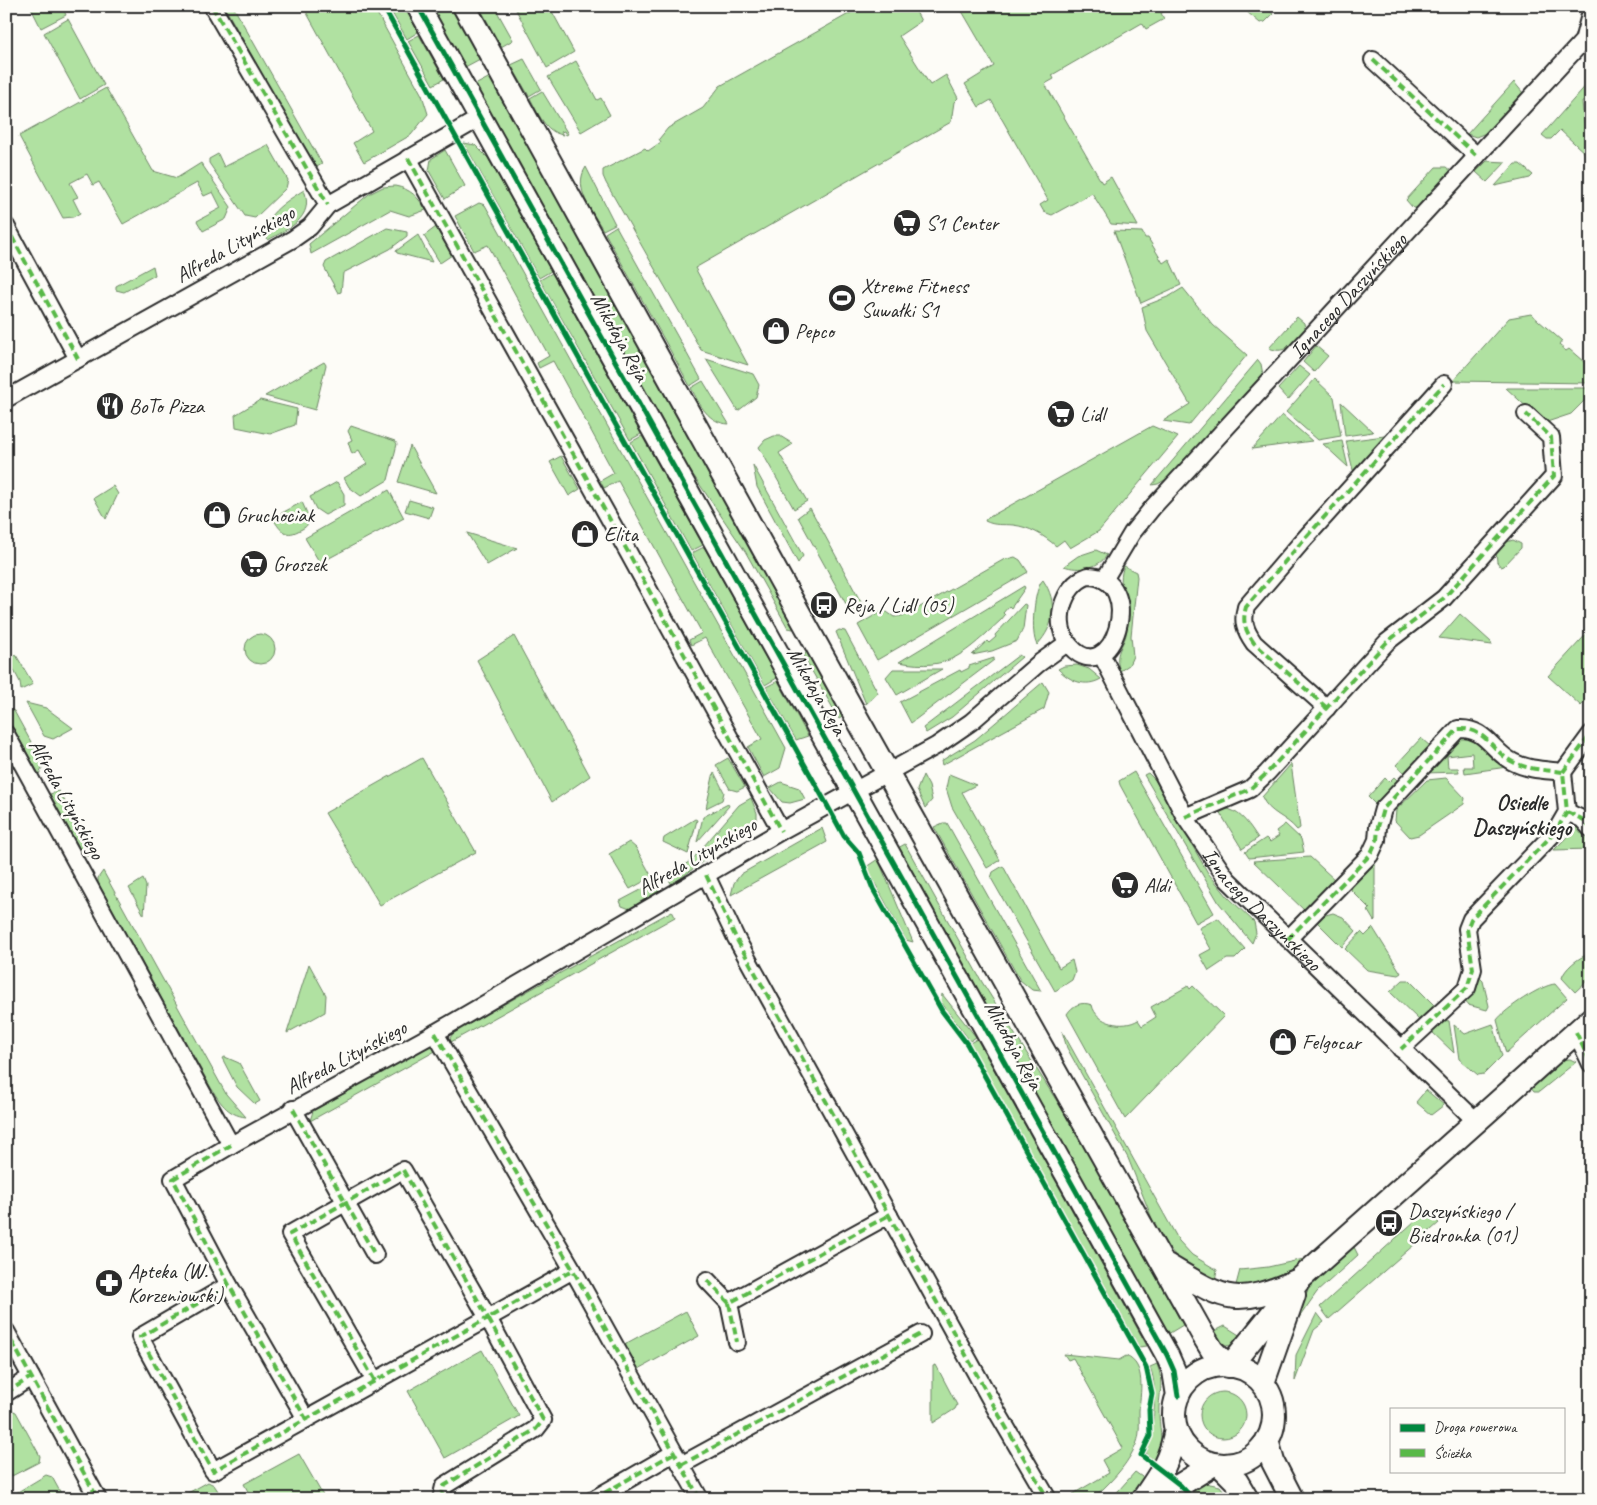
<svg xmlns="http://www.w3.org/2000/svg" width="1597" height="1505" viewBox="0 0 1597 1505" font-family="Caveat,sans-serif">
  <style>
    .green { fill: #b0e1a1; stroke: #6e8666 }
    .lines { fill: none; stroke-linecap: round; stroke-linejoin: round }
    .street-casing { stroke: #2b2b2b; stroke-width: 20 }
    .secondary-casing { stroke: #2b2b2b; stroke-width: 26 }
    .street { stroke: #fdfcf7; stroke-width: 16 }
    .secondary { stroke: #fdfcf7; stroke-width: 22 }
    .quiet { stroke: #58b947; stroke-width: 4; stroke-dasharray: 8 4; stroke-linecap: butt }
    .cycleway-casing { stroke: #fdfcf7; stroke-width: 8 }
    .cycleway { stroke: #00873e; stroke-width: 5 }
    .labels { text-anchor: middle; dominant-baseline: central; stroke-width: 5; stroke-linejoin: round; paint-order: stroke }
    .poi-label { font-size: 21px; fill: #2b2b2b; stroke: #fdfcf7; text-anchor: start }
    .street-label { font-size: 21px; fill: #2b2b2b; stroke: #fdfcf7 }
    .neighbourhood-label { font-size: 22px; font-weight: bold; fill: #2b2b2b; stroke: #fdfcf7 }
  </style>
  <rect width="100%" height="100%" fill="#fdfcf7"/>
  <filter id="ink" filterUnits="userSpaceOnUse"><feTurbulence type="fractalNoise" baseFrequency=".02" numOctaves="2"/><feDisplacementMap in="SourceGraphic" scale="10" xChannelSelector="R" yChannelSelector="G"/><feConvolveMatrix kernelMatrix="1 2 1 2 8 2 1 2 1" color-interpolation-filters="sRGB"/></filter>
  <g filter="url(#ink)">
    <path class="green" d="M30,6H62L66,15L41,28Z
      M224,6H233L322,164L315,168Z
      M303,6H373L422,95L428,114L411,135L364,162L353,143L372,131Z
      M388,6H404L418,32L407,39Z
      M431,6H451L480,59L465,67Z
      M479,6H494L513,40L501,47Z
      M514,6H549L574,52L547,68Z
      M863,6H913L921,21L899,36L930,85L946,75L958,98L954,102L951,122L695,268L748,365L701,350L606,183L603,176V170L645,148L648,151L661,142L659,139L668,128L703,108L720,86Z
      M959,6H1173L1161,13L1164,19L1146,29L1142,23L1052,75L1054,79L1045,84L1102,183L1111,177L1138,226L1111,224L1092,193L1052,215L1044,212L1040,205L1048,200L991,100L979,107L965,84L994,66Z
      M1240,6H1264L1273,14L1265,22L1260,23Z
      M68,19L104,85L80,99L44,33Z
      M419,35L444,79L433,85L408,41Z
      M524,59L541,89L529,96L511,65Z
      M576,61L597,100L601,98L610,115L581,132L548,77Z
      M490,77L795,625L793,629L788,628L745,551L685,463L475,85Z
      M1514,82L1523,93L1486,133L1476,137L1467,134Z
      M1589,82L1591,101L1582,102L1588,156L1560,130L1551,139H1547L1542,135Z
      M106,88L153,171L177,178L201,163L231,207L226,219L203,231L197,221L221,208L213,192L204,196L197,183L123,224L99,182L93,185L87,174L70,183L78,197L73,199L80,213L73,217L63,218L19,136Z
      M542,91L568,134L566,135L564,131L561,132L563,135C545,132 538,113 530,98Z
      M464,143L475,145L488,158L551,271L539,278Z
      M268,145L288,180L286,188L255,218L245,216L209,163V159L218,154L224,167Z
      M445,150L465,186L445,199L429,171L431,159Z
      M1487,161L1506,162L1487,182L1476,172Z
      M1515,164H1520L1533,175L1530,178L1495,186Z
      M586,167L615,224L603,230C593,212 572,188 586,167Z
      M1436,167H1446L1451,171L1417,208H1413L1406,200Z
      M395,186C411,189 418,197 426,210L409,216L390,210L311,254L309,244L369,194L383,187Z
      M304,190C315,218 288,229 268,240C256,219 288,200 304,190Z
      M479,203L485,205L786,748L780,768L764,777L748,747L762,739L705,638L691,645L689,640L702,633L618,481L604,488L600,481L614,473L553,361L539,368L537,363L549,356L488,245L474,251L455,216Z
      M616,226L701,379L690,386L605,233Z
      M436,227L452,255L440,263L424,236Z
      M387,228L407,232V236L390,249L343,273L341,292L338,293L324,267L326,262Z
      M1114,231L1142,232L1145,238H1148L1163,263L1169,259L1181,285L1141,303Z
      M418,235L432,262L397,253L396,251Z
      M153,266L155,275L124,292L116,290V286Z
      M552,273L641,434L630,440L540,280Z
      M1183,288L1213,325L1247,355L1189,425L1163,421L1190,404L1147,331L1142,307L1170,296Z
      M1531,314L1562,341L1559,345L1566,351L1569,349L1591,368V383L1453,381L1509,318Z
      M1297,317L1304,323L1305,329C1294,341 1287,356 1269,348Z
      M1316,346L1328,356L1314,372L1303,362Z
      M706,359L753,374L759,385L756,397L738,411Z
      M1258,360L1261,364L1263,375L1168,478L1158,484L1152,485Z
      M324,362L326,365L315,410L265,396Z
      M1299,366L1310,375L1288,400L1278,389Z
      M1315,379L1334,397L1341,436L1318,440L1286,412Z
      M703,381L729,424C708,423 700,405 691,388Z
      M1506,388H1591V394L1571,414L1544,423Z
      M260,400L297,409L295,425L270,434L236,427L235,415Z
      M1341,402L1373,432L1345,436Z
      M1282,415L1312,441L1252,449Z
      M351,426L395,441L397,444L388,480L361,496L349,487L344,478L367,464L359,450L352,454L348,442L352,440L348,431Z
      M1152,426L1178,437L1099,531L1070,548L1064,540L1056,546C1043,535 1030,527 1013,525C1002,524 995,526 985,521L986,519Z
      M1392,435L1357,474L1353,470L1346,441Z
      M642,436L703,545L691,551L631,442Z
      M774,436H780L793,444L779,453L807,501L794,509L759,447L765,440Z
      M1342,441L1348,467L1323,444Z
      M410,446L436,493L398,482Z
      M561,456L580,489L569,496L550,462Z
      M753,465L803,556L798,563L757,487Z
      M337,482L344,494V505L325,515L316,509L310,497Z
      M113,486L118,494L106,519L94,498Z
      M389,490L404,518L320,563L305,538Z
      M409,500L433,507L429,518L405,511Z
      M302,502L310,520C307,527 304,528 298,531C285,538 279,529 273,518Z
      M810,508L863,606L851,613L798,517Z
      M467,533L517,548L487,565Z
      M1513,540L1521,544V548L1504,566L1501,567L1497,562L1496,551L1503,543Z
      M704,547L777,678L765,685L692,553Z
      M1096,550L1107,555C1098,569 1078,571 1064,566L1078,556Z
      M1015,557L1020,560L1028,572L877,660L858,625L884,610L894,617L906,615L1003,560Z
      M1124,566L1136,572L1137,577L1131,636L1133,656L1129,665L1120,671C1112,650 1127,645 1127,627C1128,607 1116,584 1124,566Z
      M1043,580C1058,602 1055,626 1037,645C1030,634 1034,587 1043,580Z
      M1024,586L1025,588L1011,608L1009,606L1003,613L1005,615L1001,620C966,652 950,672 899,662Z
      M1024,604L1026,605L1023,629L1017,641L992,651L972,655L987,641L989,643L996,637L995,635Z
      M1460,614L1491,642L1492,645L1439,638Z
      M1591,629V695L1581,706L1548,676Z
      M839,630L845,631L878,693L866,704L836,632Z
      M245 649a15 15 0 1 1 30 0a15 15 0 1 1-30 0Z
      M514,636L590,776L552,802L477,660Z
      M808,652L844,716L839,719L804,657L805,653Z
      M16,655L33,684L21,690L20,682L8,659Z
      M1019,655L1022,657L952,717L926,733L923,728Z
      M994,658V660L911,723L900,702L960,670L961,672L969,668V666Z
      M1077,665L1089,669L1101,679C1085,688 1070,681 1058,669L1064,666Z
      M893,669H942L897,695L886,677Z
      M778,681L808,736L796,740L766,687Z
      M1043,682L1049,692L1044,709L942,765L941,761L975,740Z
      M26,703L46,708L73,728L53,739L44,736Z
      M6,708L14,711L42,762V769L39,774L6,715Z
      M1467,737L1474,739L1507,767L1465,773L1464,767H1473L1472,753L1447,756L1448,768H1458L1459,772L1425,773L1457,740Z
      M1421,738L1431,747L1406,774L1396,765Z
      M422,758L476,852L380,905L325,813Z
      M728,758L745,787L737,791L730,789L716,765Z
      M1291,764L1300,828L1297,830C1286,816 1269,814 1262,797Z
      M714,772L724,792L722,800L706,808Z
      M1134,772L1214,913L1196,923L1120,785L1119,781Z
      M1148,773L1155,780L1208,873L1228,897L1254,922L1256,933L1252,943L1219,903L1144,775Z
      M949,774L976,785L962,792L1000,860L987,868L952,807L946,788Z
      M923,775L929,786L932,800L925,808L917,790Z
      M1394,777L1399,782L1377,806L1368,797L1385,778L1389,782Z
      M1446,778L1465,798L1464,804L1419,835L1410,837L1395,821L1396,810L1427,780Z
      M781,782L799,788L805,799L790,803L782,802L770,788Z
      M59,791L95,855L86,856L81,851L50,794Z
      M751,798L757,813V819L751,828L728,842L672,885L667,876L692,860L739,805Z
      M728,804L729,806L697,842L703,817Z
      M1228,809C1242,813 1250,826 1258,838L1242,849L1219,811Z
      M695,819L697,820L688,854L663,842L664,838Z
      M943,823H947L1041,991L1032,990L1020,980L934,827Z
      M1285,824L1301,839L1304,852L1249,858L1245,852L1266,838L1270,842L1279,836L1276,831Z
      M1577,827L1581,828L1591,839V849L1554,850Z
      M822,828L827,842L731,895L734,883L741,874Z
      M629,842L636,848L652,877L630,889L609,854Z
      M905,844L982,982L1070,1122L1183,1325L1168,1334L898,848Z
      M1310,857L1336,881L1305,911L1253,861Z
      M878,859L913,942L906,940L866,867Z
      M1375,859V920L1374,921L1368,911L1370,909L1351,890L1354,881Z
      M1003,866L1059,968L1072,960L1075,972L1072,980L1055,991L991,878L993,872Z
      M103,871L226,1094L246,1117C227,1115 219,1101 210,1086L98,883V878Z
      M143,879L146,886L144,915L129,888Z
      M654,883L661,892L630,909L622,906L620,901Z
      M672,911L675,917L451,1042L450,1038L454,1032Z
      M1333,913L1343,917L1356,931L1342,947L1317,922L1322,916Z
      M1218,918L1245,949L1235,959H1227L1209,971L1200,955L1211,949L1199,928Z
      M1373,928L1401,973L1398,975L1367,970L1345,949L1361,932L1365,936Z
      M1587,955L1591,959V977L1575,992L1562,978C1564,969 1579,957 1587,955Z
      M309,964L326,995L325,1012L287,1033Z
      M1479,977L1483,981L1489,1006L1487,1010L1468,1005L1465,1001Z
      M1403,980H1409L1435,1006L1420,1021L1390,992Z
      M1555,984L1567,998L1506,1053L1497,1020C1505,1009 1541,985 1555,984Z
      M1188,986L1190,989L1193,986L1224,1016L1125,1119L1067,1014C1073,1005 1081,1001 1092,1005C1096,1024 1124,1029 1138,1020L1142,1026L1156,1017L1151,1007Z
      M942,994L976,1037L970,1041L941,1002Z
      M1443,1020L1449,1021L1454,1053L1430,1030Z
      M1493,1024L1502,1056L1484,1074L1478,1075L1459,1059L1454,1025L1465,1034Z
      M1062,1031L1179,1241L1192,1255L1217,1270L1215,1282L1184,1265L1168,1247L1155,1226L1128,1158L1067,1048Z
      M977,1039L1130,1315L1147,1346L1139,1347L970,1043Z
      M430,1045L439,1049L310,1121L313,1111Z
      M225,1057L239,1063L260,1101L255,1104L237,1087L222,1058Z
      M1570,1059L1576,1062L1539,1092H1534L1530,1087L1559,1060Z
      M1426,1090L1444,1105L1431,1115L1416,1102Z
      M1427,1210L1439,1223L1329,1319L1320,1307Z
      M1354,1247L1358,1255L1317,1292L1296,1322L1302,1300L1312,1284Z
      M1308,1258C1288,1277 1263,1284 1236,1285L1240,1270L1268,1267Z
      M686,1311L699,1336L637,1370L623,1345Z
      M1317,1313L1324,1322L1314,1330L1295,1381L1296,1355Z
      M1225,1326L1244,1338L1239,1343L1228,1346L1218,1340L1213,1332Z
      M482,1350L519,1416L445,1458L408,1391Z
      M1064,1354L1119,1360L1126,1356C1147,1365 1140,1394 1139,1411C1139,1425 1141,1436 1134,1449C1125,1468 1108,1485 1092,1499H1076L1073,1494L1109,1473L1102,1460L1123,1448L1073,1358L1068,1360Z
      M1157,1364C1165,1385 1158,1395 1159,1415C1160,1432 1164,1447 1156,1462L1146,1454C1153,1432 1159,1389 1150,1367Z
      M936,1365L957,1405L955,1409L933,1423V1366Z
      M1200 1415a23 23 0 1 1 46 0a23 23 0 1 1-46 0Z
      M9,1409L16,1412L40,1456L39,1462L6,1479V1411Z
      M299,1454L325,1499H252L244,1484Z
      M1135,1472L1145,1479L1130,1499H1111Z
      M46,1475L52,1477L64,1499H6Z
      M208,1482L214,1485L218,1491C209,1502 191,1499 177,1499Z
      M1200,1482L1220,1486L1230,1499H1197L1186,1488Z"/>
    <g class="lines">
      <defs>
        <g id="street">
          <path d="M212,6L328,205"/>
          <path d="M1373,60L1477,156"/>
          <path d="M408,158L628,552L781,831"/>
          <path d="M6,226L78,359"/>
          <path d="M6,399L293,239L310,227L328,205L480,118"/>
          <path d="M1088,576C1148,577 1112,692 1071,647C1051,626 1062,585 1088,576Z"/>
          <path id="s1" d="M1104,580L1132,533L1153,507L1583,41L1591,11"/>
          <path id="s2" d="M1101,654L1185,817L1227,879L1477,1122"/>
          <path d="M1327,708L1254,643C1245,630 1242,622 1246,607L1300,544L1444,384"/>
          <path d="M6,734L231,1145L435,1033L781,831L936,746L971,722L1038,664L1067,643"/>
          <path d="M1563,772L1591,734"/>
          <path d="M1567,812L1582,819L1591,829"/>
          <path d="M1185,817L1250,789L1267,773L1387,642L1444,598L1554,476L1551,437L1526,414"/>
          <path d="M706,875L736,938L999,1415L1048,1499"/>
          <path d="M1288,939L1370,855L1377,840L1378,827L1383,809L1458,729C1486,727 1492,752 1513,762C1528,770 1547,770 1563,772L1567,812L1556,831L1471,919L1467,929L1473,969L1467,988L1401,1049"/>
          <path d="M1576,1032L1591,1064"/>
          <path d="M435,1033L573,1270L700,1499"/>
          <path d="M293,1109L375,1255"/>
          <path d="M231,1145L173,1179L229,1285L306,1419"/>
          <path d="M403,1170L488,1318L375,1381L290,1234Z"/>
          <path d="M707,1280L729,1303L889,1215"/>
          <path d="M229,1285L140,1337L213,1471L375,1381"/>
          <path d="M729,1303L737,1342"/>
          <path d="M6,1331L98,1499"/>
          <path d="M6,1393L31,1377"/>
          <path d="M681,1465L921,1334"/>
          <path d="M441,1499L444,1486L536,1429L543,1420L488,1318L573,1270"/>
          <path d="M594,1499L674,1453"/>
        </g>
        <path id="secondary" d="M418,6L1167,1355L1174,1371L1178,1396
          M464,6L858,720L1203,1335L1212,1350L1228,1366
          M1165,1264C1223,1298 1231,1309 1296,1281
          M1174 1415a50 50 0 1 1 100 0a50 50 0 1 1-100 0Z
          M1230,1366L1300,1279L1591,1019
          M1263,1383L1294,1295
          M1267,1440L1273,1462L1292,1499
          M1220,1465L1237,1482L1247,1499
          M1143,1499C1161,1473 1170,1461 1176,1429
          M1166,1499L1180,1485L1214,1464"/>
      </defs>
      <use href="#street" class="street-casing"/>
      <use href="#secondary" class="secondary-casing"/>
      <use href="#street" class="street"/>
      <use href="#secondary" class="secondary"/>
      <path class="quiet" d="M212,6L328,205
        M1373,60L1477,156
        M408,158L628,552L781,831
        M6,226L78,359
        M1327,708L1254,643C1245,630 1242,622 1246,607L1300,544L1444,384
        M1563,772L1591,734
        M1567,812L1582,819L1591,829
        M1185,817L1250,789L1267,773L1387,642L1444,598L1554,476L1551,437L1526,414
        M706,875L736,938L999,1415L1048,1499
        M1288,939L1370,855L1377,840L1378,827L1383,809L1458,729C1486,727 1492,752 1513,762C1528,770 1547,770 1563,772L1567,812L1556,831L1471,919L1467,929L1473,969L1467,988L1401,1049
        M1576,1032L1591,1064
        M435,1033L573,1270L700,1499
        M293,1109L375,1255
        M231,1145L173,1179L229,1285L306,1419
        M403,1170L488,1318L375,1381L290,1234Z
        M707,1280L729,1303L889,1215
        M229,1285L140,1337L213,1471L375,1381
        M729,1303L737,1342
        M6,1331L98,1499
        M6,1393L31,1377
        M681,1465L921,1334
        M441,1499L444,1486L536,1429L543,1420L488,1318L573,1270
        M594,1499L674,1453"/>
      <defs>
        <path id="cycleway" d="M383,6L827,805L844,836L859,853L873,889L942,1011L967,1044L1146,1367L1152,1394L1149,1410L1150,1436L1141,1455L1180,1485L1193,1499
          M418,6L1167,1355L1174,1371L1178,1396"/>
      </defs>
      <use href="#cycleway" class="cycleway-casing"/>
      <use href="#cycleway" class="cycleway"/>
    </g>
  </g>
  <defs>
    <symbol id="supermarket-disc" viewBox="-11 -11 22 22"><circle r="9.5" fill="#2b2b2b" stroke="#fdfcf7"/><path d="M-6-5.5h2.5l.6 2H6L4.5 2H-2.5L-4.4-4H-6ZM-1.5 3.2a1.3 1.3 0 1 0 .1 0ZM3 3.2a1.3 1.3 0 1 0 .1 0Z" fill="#fff"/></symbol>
    <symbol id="stadium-disc" viewBox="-11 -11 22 22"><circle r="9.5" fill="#2b2b2b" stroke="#fdfcf7"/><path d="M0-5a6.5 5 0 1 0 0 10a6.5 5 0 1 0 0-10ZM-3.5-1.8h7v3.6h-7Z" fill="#fff"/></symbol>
    <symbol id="shop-disc" viewBox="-11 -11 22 22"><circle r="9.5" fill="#2b2b2b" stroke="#fdfcf7"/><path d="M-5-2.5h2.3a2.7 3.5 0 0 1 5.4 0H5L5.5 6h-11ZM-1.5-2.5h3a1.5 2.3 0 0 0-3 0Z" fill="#fff"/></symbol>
    <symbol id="restaurant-disc" viewBox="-11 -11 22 22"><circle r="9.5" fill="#2b2b2b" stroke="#fdfcf7"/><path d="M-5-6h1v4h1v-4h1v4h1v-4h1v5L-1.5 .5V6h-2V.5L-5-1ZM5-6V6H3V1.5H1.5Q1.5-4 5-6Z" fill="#fff"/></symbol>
    <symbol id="bus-disc" viewBox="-11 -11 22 22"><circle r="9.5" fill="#2b2b2b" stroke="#fdfcf7"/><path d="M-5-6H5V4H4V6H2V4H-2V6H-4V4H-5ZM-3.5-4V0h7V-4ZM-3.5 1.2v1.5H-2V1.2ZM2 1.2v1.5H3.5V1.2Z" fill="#fff"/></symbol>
    <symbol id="pharmacy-disc" viewBox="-11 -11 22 22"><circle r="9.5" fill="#2b2b2b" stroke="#fdfcf7"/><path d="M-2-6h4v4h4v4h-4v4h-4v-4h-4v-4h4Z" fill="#fff"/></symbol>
  </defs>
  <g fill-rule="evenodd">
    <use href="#supermarket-disc" x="891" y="207" width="32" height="32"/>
    <use href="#stadium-disc" x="826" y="282" width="32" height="32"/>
    <use href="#shop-disc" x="760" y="315" width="32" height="32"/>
    <use href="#restaurant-disc" x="94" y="390" width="32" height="32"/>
    <use href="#supermarket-disc" x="1045" y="398" width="32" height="32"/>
    <use href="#shop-disc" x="201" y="499" width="32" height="32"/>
    <use href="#shop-disc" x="569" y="518" width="32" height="32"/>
    <use href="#supermarket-disc" x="238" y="548" width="32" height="32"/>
    <use href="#bus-disc" x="808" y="589" width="32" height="32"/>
    <use href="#supermarket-disc" x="1109" y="869" width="32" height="32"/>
    <use href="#shop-disc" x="1267" y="1026" width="32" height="32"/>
    <use href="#bus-disc" x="1373" y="1207" width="32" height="32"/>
    <use href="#pharmacy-disc" x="93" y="1267" width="32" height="32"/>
  </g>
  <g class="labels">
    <g class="poi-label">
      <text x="926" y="223">S1 Center</text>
      <text x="861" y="286">Xtreme Fitness<tspan x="861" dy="24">Suwałki S1</tspan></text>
      <text x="795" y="331">Pepco</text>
      <text x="129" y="406">BoTo Pizza</text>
      <text x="1080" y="414">Lidl</text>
      <text x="236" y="515">Gruchociak</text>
      <text x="604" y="534">Elita</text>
      <text x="273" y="564">Groszek</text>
      <text x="843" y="605">Reja / Lidl (05)</text>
      <text x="1144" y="885">Aldi</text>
      <text x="1302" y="1042">Felgocar</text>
      <text x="1408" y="1211">Daszyńskiego /<tspan x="1408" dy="24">Biedronka (01)</tspan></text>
      <text x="128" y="1271">Apteka (W.<tspan x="128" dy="24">Korzeniowski)</tspan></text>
    </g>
    <g class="street-label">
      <text transform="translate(235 244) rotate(-30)">Alfreda Lityńskiego</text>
      <text stroke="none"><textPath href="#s1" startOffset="376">Ignacego Daszyńskiego</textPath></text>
      <text transform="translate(620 337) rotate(61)">Mikołaja Reja</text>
      <text transform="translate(817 691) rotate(60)">Mikołaja Reja</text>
      <text transform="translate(67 799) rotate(61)">Alfreda Lityńskiego</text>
      <text transform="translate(697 856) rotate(-30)">Alfreda Lityńskiego</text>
      <text stroke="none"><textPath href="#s2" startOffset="304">Ignacego Daszyńskiego</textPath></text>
      <text transform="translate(1014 1045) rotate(61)">Mikołaja Reja</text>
      <text transform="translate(346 1057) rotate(-28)">Alfreda Lityńskiego</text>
    </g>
    <g class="neighbourhood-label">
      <text x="1522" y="803">Osiedle<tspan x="1522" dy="25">Daszyńskiego</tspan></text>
    </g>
  </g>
  <rect width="1597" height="1505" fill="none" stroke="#fdfcf7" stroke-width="25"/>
  <rect x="12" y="12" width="1572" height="1480" fill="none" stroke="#2b2b2b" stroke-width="2" filter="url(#ink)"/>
  <rect x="1390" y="1408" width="175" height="65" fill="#fdfcf7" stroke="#a9a8a5"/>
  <rect x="1400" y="1424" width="25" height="8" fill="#00873e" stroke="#a9a8a5"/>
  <text x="1434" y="1432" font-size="15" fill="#2b2b2b">Droga rowerowa</text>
  <rect x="1400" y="1449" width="25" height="8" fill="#58b947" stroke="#a9a8a5"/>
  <text x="1434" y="1458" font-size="15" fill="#2b2b2b">Ścieżka</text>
</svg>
